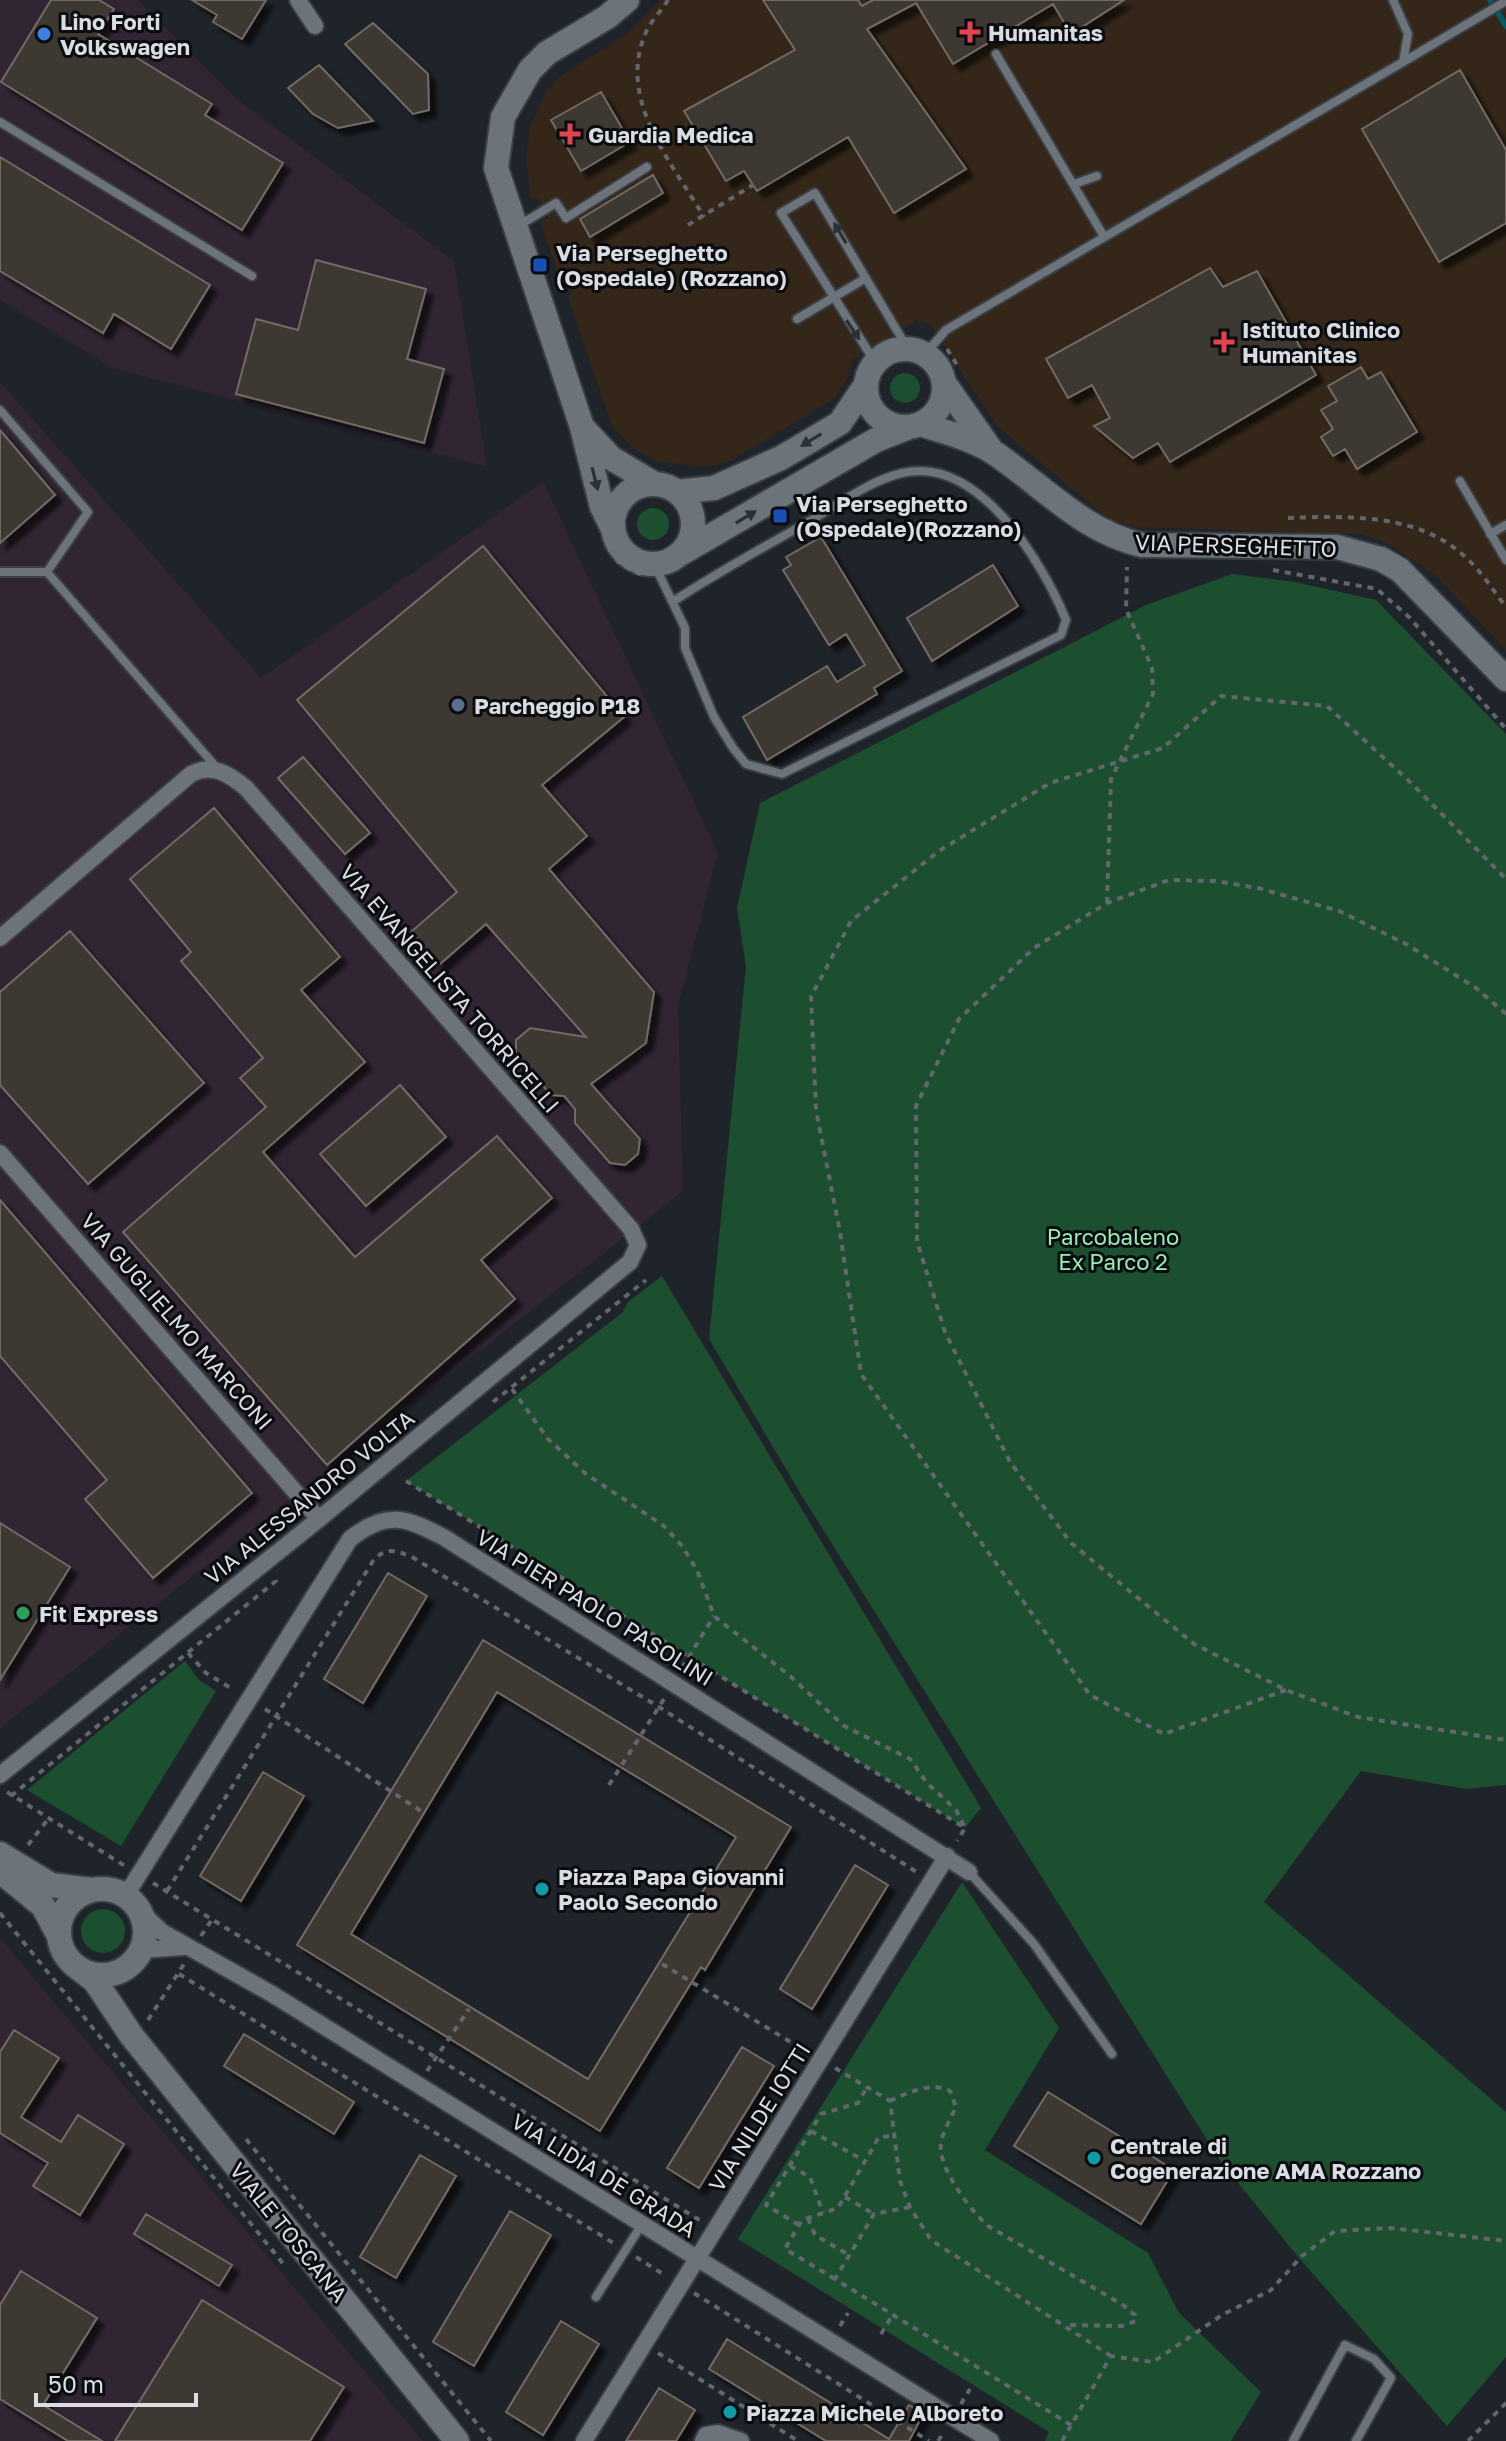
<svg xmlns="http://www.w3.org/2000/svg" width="1506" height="2441" viewBox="0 0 1506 2441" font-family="'Golos Text',sans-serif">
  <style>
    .industrial { fill: #312534 }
    .medical { fill: #34271a }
    .green { fill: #1c4f30 }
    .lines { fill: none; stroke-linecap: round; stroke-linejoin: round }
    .stream { stroke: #055861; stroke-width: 6 }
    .building { fill: #3e3731; stroke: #736b64; stroke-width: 2; fill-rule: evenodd; filter: url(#shadow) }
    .lane-casing { stroke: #3a3f44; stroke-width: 12 }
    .street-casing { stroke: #3a3f44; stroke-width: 20 }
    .secondary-casing { stroke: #3a3f44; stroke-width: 28 }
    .path { stroke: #63676d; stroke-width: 4; stroke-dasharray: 6 6; stroke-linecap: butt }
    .lane { stroke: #6d737b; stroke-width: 8 }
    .street { stroke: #6d737b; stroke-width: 16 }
    .secondary { stroke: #6d737b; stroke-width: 24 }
    .oneway { fill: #2d3035 }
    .health-dot { fill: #e0444e; stroke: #0a0c0f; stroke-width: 3 }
    .shop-dot { fill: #3f7fe0; stroke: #0a0c0f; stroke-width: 3 }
    .transit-dot { fill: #1a4fb4; stroke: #0a0c0f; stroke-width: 3 }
    .service-dot { fill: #5c6f8a; stroke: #0a0c0f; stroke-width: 3 }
    .leisure-dot { fill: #2e9e5b; stroke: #0a0c0f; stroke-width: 3 }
    .culture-dot { fill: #0f9aa8; stroke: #0a0c0f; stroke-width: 3 }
    .labels { text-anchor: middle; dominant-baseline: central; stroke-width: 6; stroke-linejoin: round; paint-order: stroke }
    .poi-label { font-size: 22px; font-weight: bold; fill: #d9dce1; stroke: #0a0c0f; text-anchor: start }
    .street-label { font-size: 22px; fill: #d9dce1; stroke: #0a0c0f }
    .park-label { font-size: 22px; fill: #97efb3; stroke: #0a0c0f }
  </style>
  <defs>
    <filter id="shadow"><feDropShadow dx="7" dy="7" stdDeviation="2" flood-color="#0009"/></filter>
  </defs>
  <rect width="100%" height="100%" fill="#1f232a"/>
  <path class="industrial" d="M0,0H137L234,97L454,261L487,467L113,368L0,300Z
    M0,382L261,678L543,482L718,853L678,1005L683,1191L0,1728Z
    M0,1938L423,2441H0Z"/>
  <path class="medical" d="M661,0H1506V650L1435,575L1390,545L1362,534L1136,527L1109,519L998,427L930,324L916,320L852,360L849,375L834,399L728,462L703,467L655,461L633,448L613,427L601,394L568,296L573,293L568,285L561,283L540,222L548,217L538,198L531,200L526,157L530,127L546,92L559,77L625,36Z"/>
  <path class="green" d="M890 388a15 15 0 1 1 30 0a15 15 0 1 1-30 0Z
    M637 524a16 16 0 1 1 32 0a16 16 0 1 1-32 0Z
    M1232,574L1295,582L1376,600L1506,734V1785L1466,1789L1361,1771L1264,1902L1506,2112V2357L1447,2426L1299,2258L1221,2162L805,1501L709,1339L746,966L737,908L760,803L1146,605Z
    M662,1276L981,1808L965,1828L406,1481L623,1312L628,1302Z
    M185,1661L199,1680L216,1691L121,1846L27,1790Z
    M962,1882L1059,2028L985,2150L1148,2253L1179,2313L1261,2392L1231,2441H1045L1049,2432L738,2239Z
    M81 1931a22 22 0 1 1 44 0a22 22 0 1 1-44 0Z"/>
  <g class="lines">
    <path class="stream" d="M1490,0L1506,26"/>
  </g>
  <path class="building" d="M51,0H99L114,9L98,34L212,104L205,115L283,163L242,230L1,82Z
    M192,0H266L242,39L213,22L217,15Z
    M763,0H858L862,6L873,0H1124L1071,34L1053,4L953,64L916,3L867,29L966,169L894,213L848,137L757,191L744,171L726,181L684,111L795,50Z
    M373,23L428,74L429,110L413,114L345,44Z
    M319,65L373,121L338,128L313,114L288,88Z
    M1460,70L1506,150V223L1439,262L1362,129Z
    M601,92L630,142L581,171L551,120Z
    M0,157L210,285L171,349L114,314L103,333L0,271Z
    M653,175L663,193L590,237L580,219Z
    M316,260L426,289L407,359L444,369L424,443L236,394L256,319L298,330Z
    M1210,268L1223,287L1257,271L1316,375L1170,462L1158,443L1133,458L1094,426L1110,418L1092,385L1068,398L1046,359Z
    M1361,367L1368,379L1381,372L1417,432L1357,469L1345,449L1333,456L1321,437L1333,429L1321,410L1337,401L1328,386Z
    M0,430L55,495L0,543Z
    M821,537L902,671L874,688L877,694L767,760L743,717L827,666L837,682L865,665L846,634L829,645L783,570L791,565L786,557Z
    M483,546L624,717L542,785L587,836L549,869L654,992L646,1043L591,1084L640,1139L638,1154L625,1165L610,1163L575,1123V1109L564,1096L551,1095L516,1055V1040L530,1028L586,1037L486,924L440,964L411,932L457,892L297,700Z
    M993,565L1018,606L932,661L907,618Z
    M303,757L370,833L345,854L278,778Z
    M214,808L340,957L301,990L365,1062L263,1152L355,1257L497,1136L552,1198L481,1260L515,1299L327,1465L123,1232L266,1107L240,1078L263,1058L181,961L191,952L130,879Z
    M70,931L204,1083L88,1184L0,1085V992Z
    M400,1085L446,1137L366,1206L320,1154Z
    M0,1200L252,1493L153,1578L85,1499L107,1480L0,1356Z
    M0,1523L70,1567L0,1680Z
    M388,1573L427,1596L363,1703L324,1679Z
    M483,1640L791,1827L705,1970L701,1967L600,2131L297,1945ZM497,1692L736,1837L588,2079L351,1934Z
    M263,1772L304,1796L241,1901L200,1876Z
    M855,1865L888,1885L812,2009L780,1989Z
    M14,2030L59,2058L21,2117L61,2142L78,2115L124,2144L80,2215L33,2186L48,2163L0,2133V2052Z
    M244,2034L354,2102L334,2134L224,2066Z
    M742,2047L774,2066L699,2188L667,2168Z
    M1048,2092L1174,2170L1141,2224L1014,2146Z
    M420,2155L456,2176L396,2278L360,2257Z
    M510,2211L551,2235L474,2366L433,2342Z
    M146,2214L232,2265L219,2286L134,2234Z
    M21,2271L97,2318L43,2405L102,2441H68L0,2399V2305Z
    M202,2300L344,2387L310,2441H115Z
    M561,2321L599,2344L543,2435L506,2412Z
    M727,2339L889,2439L909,2405L924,2413L909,2441H826L709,2369Z
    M659,2388L695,2410L676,2441H626Z"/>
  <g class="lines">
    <defs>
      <path id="lane" d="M996,54L1103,235
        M1403,62L1506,1
        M0,122L252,276
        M1074,184L1097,176
        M518,226L556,203L566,218L647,167
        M797,319L866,278
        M925,354L946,330L1403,62L1408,34L1393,0
        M875,362L781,213L815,193L908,349
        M0,410L88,512L47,572L217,768
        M1460,481L1506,560
        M1490,534L1506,525
        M654,564L685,628V648L714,717L733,748L746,764L782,774L1061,635L1066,620C1042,561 978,455 902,473C869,481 839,504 810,521C764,547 718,572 674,601
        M0,572H47
        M969,1872L1034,1944L1112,2054
        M596,2297L642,2224
        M1293,2441L1345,2345L1374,2359L1391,2378L1356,2441"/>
      <path id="street" d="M298,0L315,26
        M0,938L191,774C212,763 229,774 246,788L631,1229L638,1245L630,1262L319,1519L0,1775
        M0,1153L319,1519
        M126,1895L350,1539C387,1509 407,1518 445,1538L969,1872
        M141,1912L162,1932L272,1994L991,2441
        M141,1950L183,1947
        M584,2441L947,1856
        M703,2441L706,2435L718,2433L741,2441"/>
      <path id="secondary" d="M866 388a39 39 0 1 1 78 0a39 39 0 1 1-78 0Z
        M944,383L991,450
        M920,424C945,432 974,439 996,454C1044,487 1084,532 1142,545L1337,547L1381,559L1400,570L1506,679
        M583,428L611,458L653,483
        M613 524a40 40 0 1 1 80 0a40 40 0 1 1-80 0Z
        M677,492L714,488L781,458L840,423L865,386
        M613,529L602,507L582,427L496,168L503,117L530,70L547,53L607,17L627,0
        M678,555L876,440L909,427
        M0,1854L51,1885L91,1890
        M5,1875L43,1906L59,1936
        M59 1932a43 43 0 1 1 86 0a43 43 0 1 1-86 0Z
        M78,1968L95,1981L131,2035L457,2441"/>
    </defs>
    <use href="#lane" class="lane-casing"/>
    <use href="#street" class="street-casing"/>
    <use href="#secondary" class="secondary-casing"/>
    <path class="path" d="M668,0C662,10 652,20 647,30C615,98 671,161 704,217
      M688,225L753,185
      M947,349L957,365
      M1288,518C1346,516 1415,513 1462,554C1479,568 1493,590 1506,607
      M609,549L620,564L642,575
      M1273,570L1377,589L1410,618L1506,729
      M1107,903L1111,779L1153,694L1152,668L1126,609L1127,567
      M1506,1014L1476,988L1406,944L1339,911L1258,888L1215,881L1169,880L1107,903L1034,948L959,1019L916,1106L917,1241L945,1332L1010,1462L1071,1543L1194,1644L1286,1690L1358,1717L1506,1740
      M512,1389L548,1439L586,1474L664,1526L682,1546L697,1570L714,1616L790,1676L844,1726L910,1759L927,1783L956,1810L964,1826
      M493,1402L646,1280
      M406,1481L965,1828L957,1841
      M188,1653L206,1673L234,1690
      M682,1668L714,1616
      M1286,1690L1164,1734L1090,1695L861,1374L840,1232L816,1110L811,997L851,921L939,851L1050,783L1163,748L1221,696L1327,706L1410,782L1506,879
      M265,1709L424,1813
      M609,1785L664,1699
      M7,1792L125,1866
      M11,1796L276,1581L275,1577
      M28,1845L49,1818
      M153,1883L701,2221
      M167,1891L373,1561C385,1547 395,1550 412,1557L659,1707L918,1873
      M0,1913L285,2266
      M201,1936L213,1918
      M662,1964L807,2052
      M179,1974L615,2244
      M148,2020L184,1964
      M835,2068L890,2101L900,2181L910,2207L931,2240L1111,2356
      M427,2071L469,2009
      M890,2101C906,2093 933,2081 950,2091L956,2107C951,2118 943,2131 941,2143C937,2167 971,2211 988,2226L1123,2305L1135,2315L1136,2321L1121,2326L1068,2325
      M811,2131L865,2161
      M246,2139L491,2441
      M790,2166L810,2177L823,2213
      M845,2197L874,2214
      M910,2207L874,2214L835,2279L1071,2425
      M808,2218L815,2235L849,2255
      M799,2225L766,2205L821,2114L858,2103L867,2087
      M636,2257L666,2276
      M835,2279L785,2249L802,2220L838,2208L879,2137L895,2136
      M694,2293L929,2441
      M840,2326L848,2313
      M881,2334L893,2314
      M658,2353L798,2441
      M961,2404L970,2389
      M938,2441L944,2432
      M1062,2441L1111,2356L1153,2362L1222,2315L1271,2290L1302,2256L1335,2231L1391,2228L1506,2241
      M1468,2441L1506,2403"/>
    <use href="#lane" class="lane"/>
    <use href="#street" class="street"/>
    <use href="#secondary" class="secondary"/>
  </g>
  <defs><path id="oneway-solid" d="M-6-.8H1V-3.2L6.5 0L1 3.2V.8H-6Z" transform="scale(2)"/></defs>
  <g class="oneway">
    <use href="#oneway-solid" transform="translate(840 233) rotate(-121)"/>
    <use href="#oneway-solid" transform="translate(853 330) rotate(56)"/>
    <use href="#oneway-solid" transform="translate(811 440) rotate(149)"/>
    <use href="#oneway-solid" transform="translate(595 479) rotate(76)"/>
    <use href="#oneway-solid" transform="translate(746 517) rotate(-31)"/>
  </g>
  <g class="health-dot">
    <path d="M966 20h8v8h8v8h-8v8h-8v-8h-8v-8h8z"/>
    <path d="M566 122h8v8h8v8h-8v8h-8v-8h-8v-8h8z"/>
    <path d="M1220 330h8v8h8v8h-8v8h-8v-8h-8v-8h8z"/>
  </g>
  <circle class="shop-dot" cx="44" cy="34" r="8"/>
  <g class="transit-dot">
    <rect x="532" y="257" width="16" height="16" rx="4"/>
    <rect x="772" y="508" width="16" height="16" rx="4"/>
  </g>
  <circle class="service-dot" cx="458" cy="705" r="8"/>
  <circle class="leisure-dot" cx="23" cy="1613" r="8"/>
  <g class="culture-dot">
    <circle cx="542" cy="1889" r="8"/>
    <circle cx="1094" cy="2158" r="8"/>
    <circle cx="730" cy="2412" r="8"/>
  </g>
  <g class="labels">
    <g class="poi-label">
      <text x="60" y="21">Lino Forti<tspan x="60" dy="25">Volkswagen</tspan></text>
      <text x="988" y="32">Humanitas</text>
      <text x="588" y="134">Guardia Medica</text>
      <text x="556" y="252">Via Perseghetto<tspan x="556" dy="25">(Ospedale) (Rozzano)</tspan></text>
      <text x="1242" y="329">Istituto Clinico<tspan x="1242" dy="25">Humanitas</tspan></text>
      <text x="796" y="503">Via Perseghetto<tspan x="796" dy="25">(Ospedale)(Rozzano)</tspan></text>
      <text x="474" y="705">Parcheggio P18</text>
      <text x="39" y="1613">Fit Express</text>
      <text x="558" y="1876">Piazza Papa Giovanni<tspan x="558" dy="25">Paolo Secondo</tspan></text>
      <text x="1110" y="2145">Centrale di<tspan x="1110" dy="25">Cogenerazione AMA Rozzano</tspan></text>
      <text x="746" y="2412">Piazza Michele Alboreto</text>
    </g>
    <g class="street-label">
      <text transform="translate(1236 545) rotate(2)">VIA PERSEGHETTO</text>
      <text transform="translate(450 988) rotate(49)">VIA EVANGELISTA TORRICELLI</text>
      <text transform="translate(177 1321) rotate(49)">VIA GUGLIELMO MARCONI</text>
      <text transform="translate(309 1497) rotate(-39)">VIA ALESSANDRO VOLTA</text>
      <text transform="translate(595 1607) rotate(32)">VIA PIER PAOLO PASOLINI</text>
      <text transform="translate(759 2117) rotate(-58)">VIA NILDE IOTTI</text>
      <text transform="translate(604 2175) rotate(32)">VIA LIDIA DE GRADA</text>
      <text transform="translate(289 2232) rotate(51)">VIALE TOSCANA</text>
    </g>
    <g class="park-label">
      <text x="1113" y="1236">Parcobaleno<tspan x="1113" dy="25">Ex Parco 2</tspan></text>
    </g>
  </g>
  <path d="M36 2393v12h160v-12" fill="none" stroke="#d9dce1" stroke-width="4"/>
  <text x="48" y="2393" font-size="24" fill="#d9dce1" stroke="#0a0c0f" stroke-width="6" paint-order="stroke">50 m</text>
</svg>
